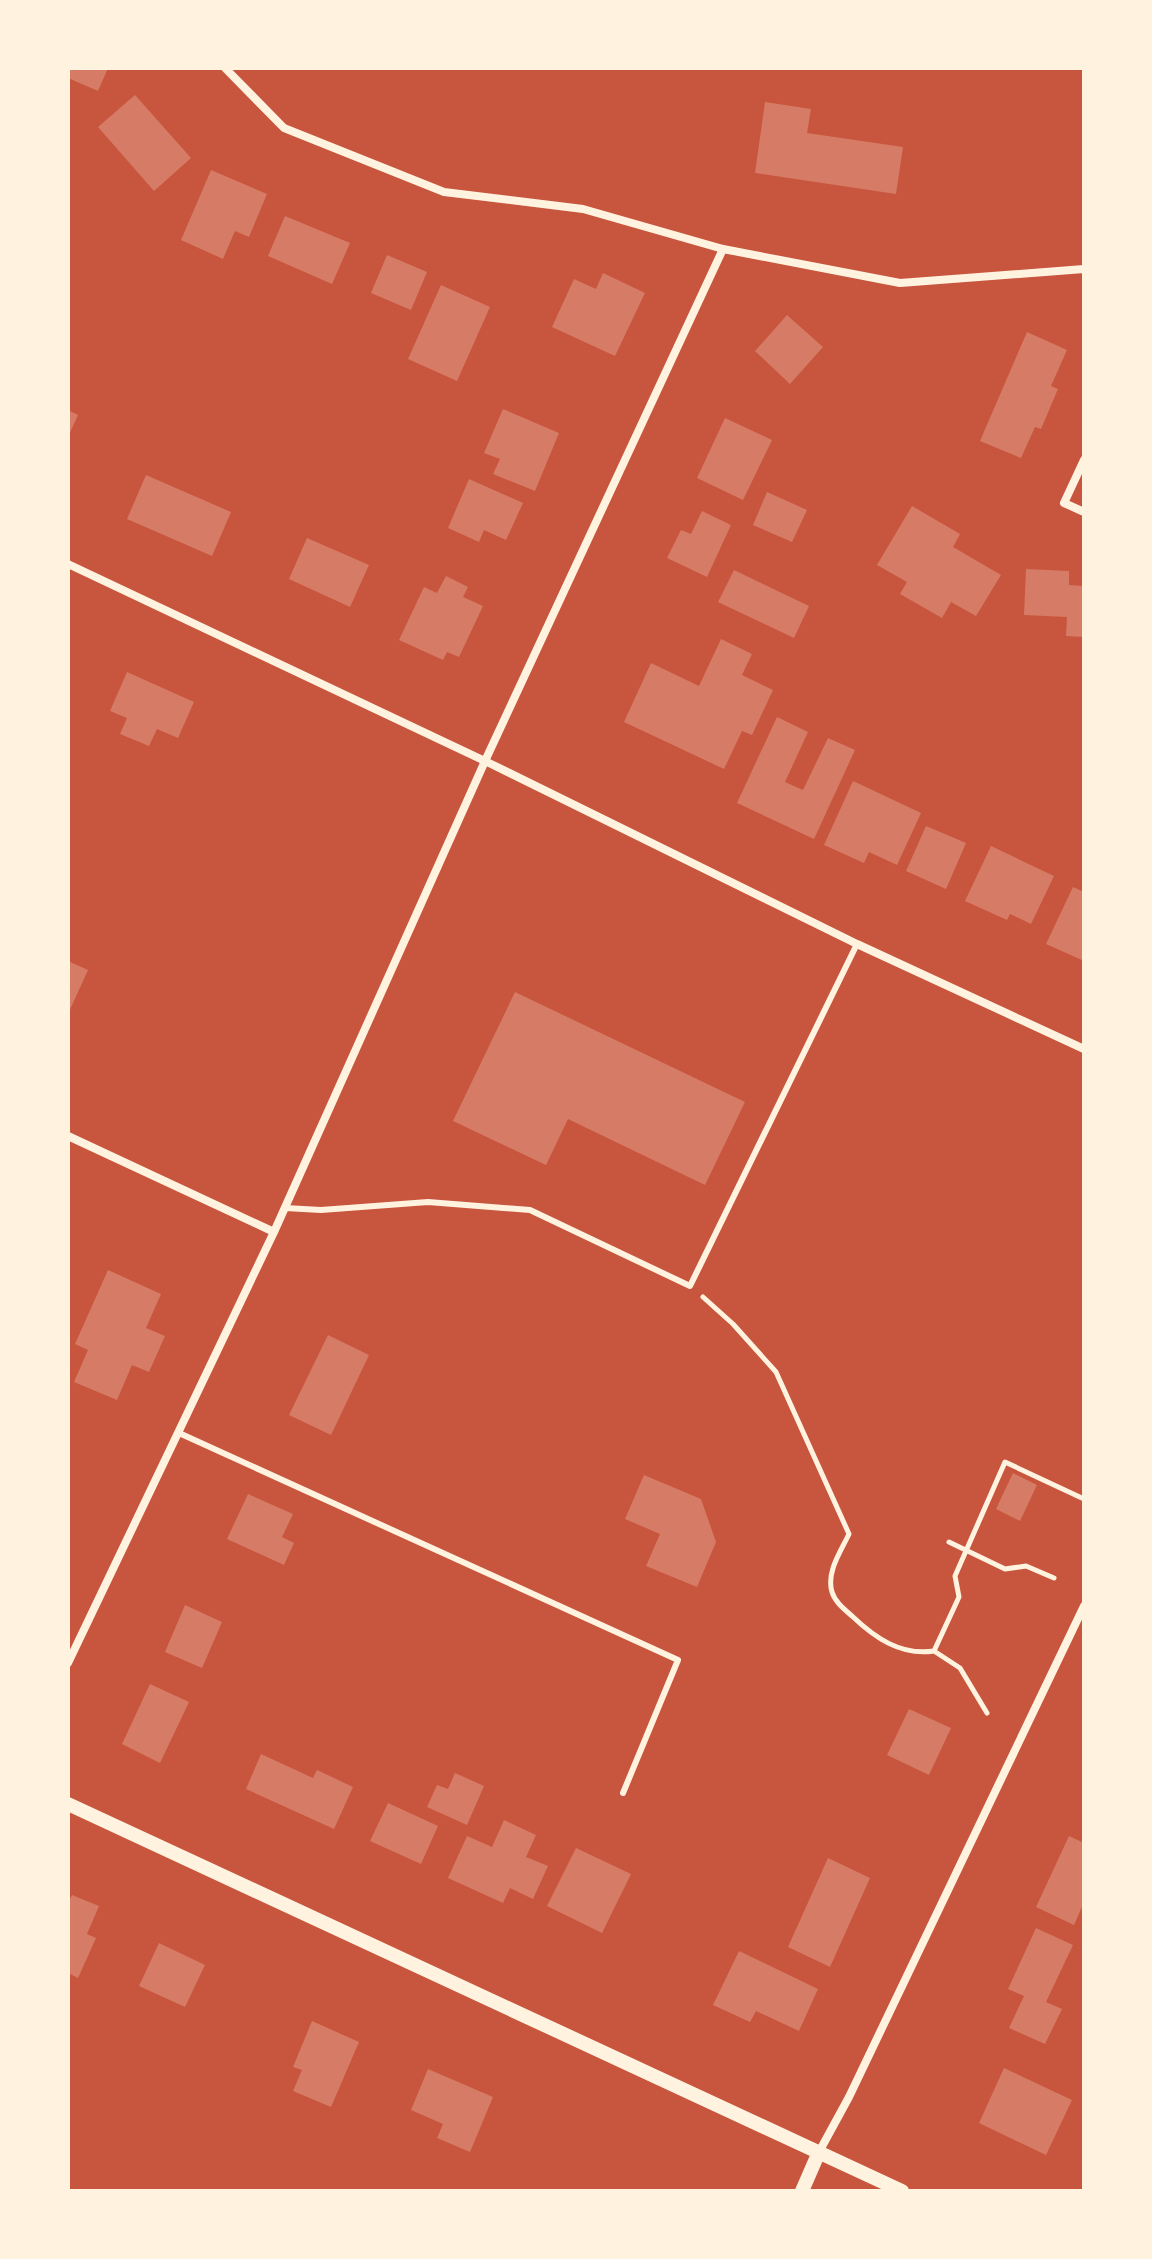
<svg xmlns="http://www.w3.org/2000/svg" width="1152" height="2259" viewBox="0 0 1152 2259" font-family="Signika,sans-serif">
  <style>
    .building { fill: #d67c66 }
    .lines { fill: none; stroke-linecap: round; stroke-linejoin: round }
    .path { stroke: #fff3e0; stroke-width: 5 }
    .service { stroke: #fff3e0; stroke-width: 6 }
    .minor { stroke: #fff3e0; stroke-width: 8 }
    .tertiary { stroke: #fff3e0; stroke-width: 14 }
  </style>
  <rect width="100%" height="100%" fill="#c8553d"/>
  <path class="building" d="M68,68H108L98,91L68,78Z
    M135,95L191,158L154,191L98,127Z
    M765,102L811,109L807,133L903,147L896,194L755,173Z
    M211,170L267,194L249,237L235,231L223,259L181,240Z
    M285,216L350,243L332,284L268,256Z
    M387,255L427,272L411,310L371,293Z
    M603,273L645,293L615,356L552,327L574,279L596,289Z
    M441,285L490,307L457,381L408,359Z
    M787,315L823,347L790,384L755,351Z
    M1027,332L1067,350L1051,386L1058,389L1041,429L1035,427L1021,458L980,441Z
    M503,409L559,433L535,491L493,474L500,459L484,453Z
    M68,410L78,415L68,437Z
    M725,418L772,440L743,500L697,478Z
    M146,475L231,512L212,556L127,519Z
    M469,479L523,503L506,540L484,530L479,542L448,528Z
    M767,492L807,510L792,542L753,525Z
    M912,506L960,534L953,547L1001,575L976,616L951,602L942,618L900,594L907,582L877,565Z
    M702,511L731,525L707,577L667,558L681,530L691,534Z
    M307,538L369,565L350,607L289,579Z
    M1026,569L1069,571V585L1084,586V637L1066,636L1067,617L1024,615Z
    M734,570L809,606L794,638L718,602Z
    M446,576L468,587L463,597L483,606L459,657L447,652L443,660L399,640L424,587L437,593Z
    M721,639L752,654L742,675L773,690L752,735L742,731L724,769L624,722L651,663L699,686Z
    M127,672L194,702L178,738L157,729L149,746L120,734L127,718L110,711Z
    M777,717L808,732L785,782L803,790L828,738L855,750L814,839L737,803Z
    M853,781L921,813L897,865L869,852L864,863L824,845Z
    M926,826L966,843L946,889L906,871Z
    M991,846L1054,876L1031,924L1010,914L1007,920L965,901Z
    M1073,887L1084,892V961L1046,944Z
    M68,961L88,970L68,1014Z
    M515,992L745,1102L705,1185L568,1119L546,1165L453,1121Z
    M108,1270L161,1294L146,1328L165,1336L149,1372L132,1365L117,1400L74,1382L88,1350L75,1344Z
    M328,1335L369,1355L331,1435L289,1415Z
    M1013,1473L1037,1485L1020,1521L996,1509Z
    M644,1475L701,1499L716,1542L697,1587L646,1566L660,1534L625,1519Z
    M248,1494L293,1514L282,1537L294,1543L284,1565L227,1539Z
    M185,1605L222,1622L202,1668L165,1652Z
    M150,1684L189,1702L160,1763L122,1744Z
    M909,1709L951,1728L929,1775L887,1755Z
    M261,1754L313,1778L317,1770L353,1787L334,1829L246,1789Z
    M455,1773L484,1786L467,1825L427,1807L437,1785L448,1789Z
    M388,1803L438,1826L421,1864L370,1841Z
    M504,1820L536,1835L526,1857L548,1866L533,1899L510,1888L503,1903L448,1878L467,1836L492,1847Z
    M1069,1836L1084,1843V1902L1074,1925L1036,1907Z
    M576,1848L631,1874L602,1933L547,1906Z
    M828,1858L870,1878L830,1967L788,1947Z
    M72,1895L99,1906L87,1934L96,1938L78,1978L68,1973V1903Z
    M1036,1928L1073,1945L1046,2002L1062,2009L1045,2044L1009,2028L1024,1996L1008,1989Z
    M159,1943L205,1965L185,2007L139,1986Z
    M739,1951L818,1989L799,2031L756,2011L750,2022L713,2005Z
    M312,2021L359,2042L331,2107L293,2091L302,2070L293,2067Z
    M1004,2068L1072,2100L1046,2155L979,2123Z
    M428,2069L493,2097L470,2152L437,2138L443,2124L411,2110Z"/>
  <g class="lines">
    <path class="path" d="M703,1297L733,1324L776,1372L849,1534C841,1551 826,1572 832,1592C835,1602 844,1609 852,1616C875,1638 901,1656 934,1651L959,1597L955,1576L1005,1462L1084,1499
      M949,1542L1005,1569L1026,1566L1054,1578
      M934,1651L960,1668L987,1713"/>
    <path class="service" d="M285,1208L321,1210L428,1202L530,1210L690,1286L857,944
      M179,1433L678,1660L623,1793"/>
    <path class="minor" d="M225,68L284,128L444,192L583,209L723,249L900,283L1084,269
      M1084,460L1064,503L1084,512
      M68,564L485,761L857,944L1084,1049
      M68,1136L274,1232
      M68,1663L274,1232L485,761L723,249
      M819,2152L849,2097L1084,1606"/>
    <path class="tertiary" d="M68,1804L902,2191
      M802,2191L819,2152"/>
  </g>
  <rect width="1152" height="2259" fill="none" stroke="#fff3e0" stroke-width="140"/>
</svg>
